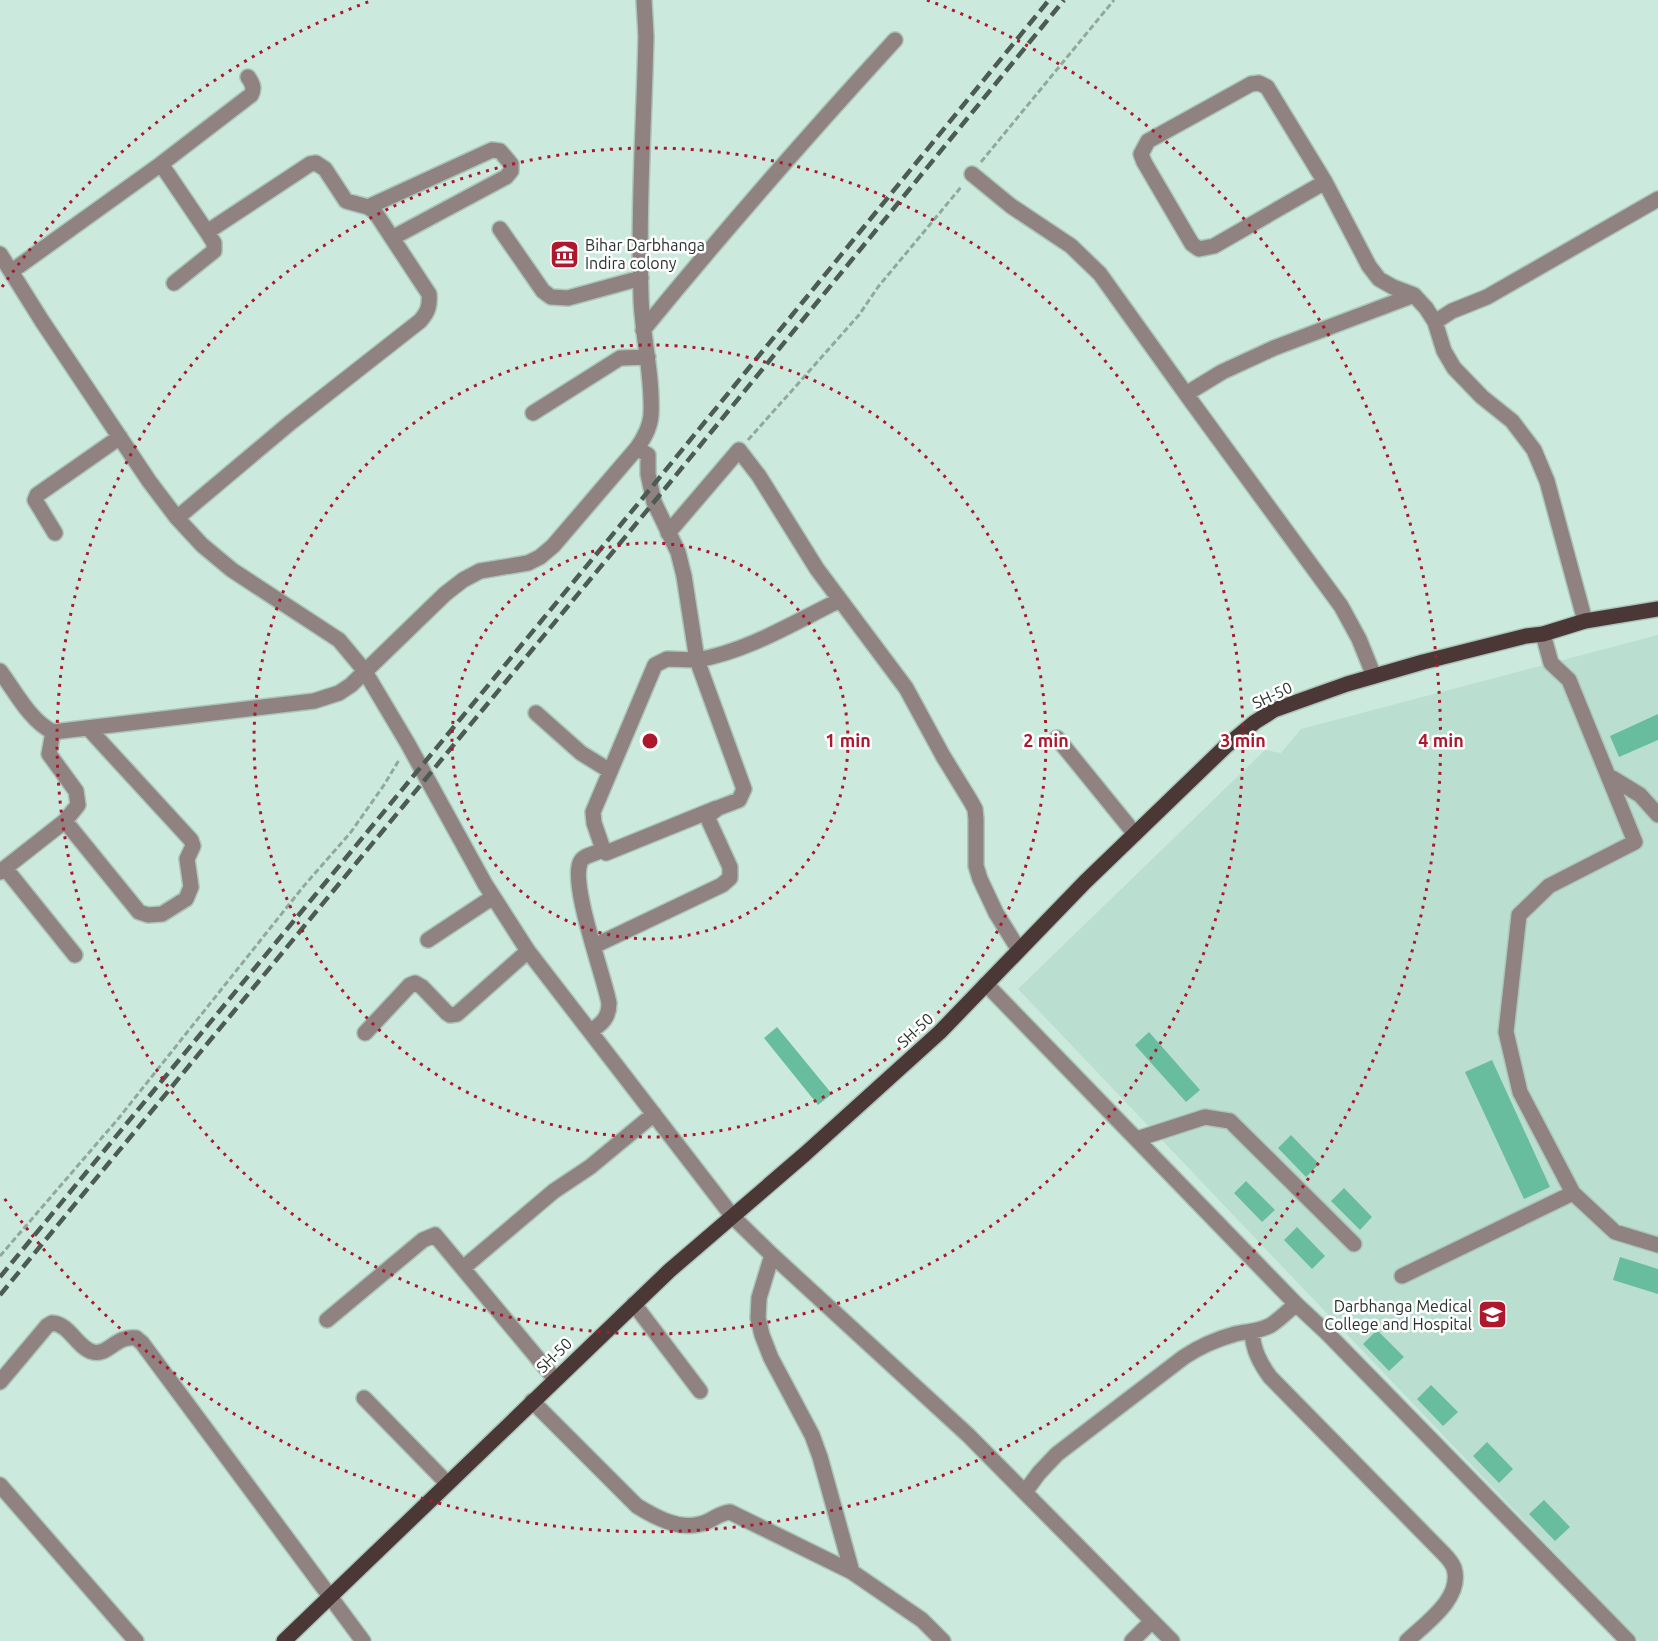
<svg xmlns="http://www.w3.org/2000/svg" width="1658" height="1641" viewBox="0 0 1658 1641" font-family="Ubuntu,sans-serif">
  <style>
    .built { fill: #baded0 }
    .building { fill: #69bd9f }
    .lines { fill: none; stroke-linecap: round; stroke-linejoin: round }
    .minor-casing { stroke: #abc5ba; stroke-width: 18 }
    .major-casing { stroke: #abc5ba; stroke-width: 18 }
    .path { stroke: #91a89e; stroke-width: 3; stroke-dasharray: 6 3; stroke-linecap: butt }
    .minor { stroke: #8f8281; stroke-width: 15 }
    .major { stroke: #4b3736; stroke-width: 15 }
    .rail { stroke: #4c5b54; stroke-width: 4.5; stroke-dasharray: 12 6; stroke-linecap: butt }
    .ring { fill: none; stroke: #ad182d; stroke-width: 3; stroke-dasharray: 3 6 }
    .labels { text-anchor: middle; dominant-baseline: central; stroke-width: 5; stroke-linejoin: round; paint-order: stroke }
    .poi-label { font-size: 16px; fill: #28332e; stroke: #fff; text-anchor: start }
    .street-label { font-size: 16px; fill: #28332e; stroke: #fff }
    .centre { fill: #ad182d; stroke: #fff; stroke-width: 3 }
    .ring-label { font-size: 18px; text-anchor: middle; font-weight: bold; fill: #ad182d; stroke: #fff; stroke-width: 5; stroke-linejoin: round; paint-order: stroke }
  </style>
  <rect width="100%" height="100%" fill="#cce9dd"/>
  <path class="built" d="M1658,635V1641H1639L1018,989L1265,750L1281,753L1301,729Z"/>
  <path class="building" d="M1658,714V740L1619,757L1610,736Z
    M777,1027L832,1094L818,1105L764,1038Z
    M1149,1032L1200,1090L1186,1102L1135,1045Z
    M1492,1060L1550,1187L1524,1199L1465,1072Z
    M1291,1135L1319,1164L1306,1177L1278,1148Z
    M1246,1181L1275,1210L1262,1222L1234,1193Z
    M1344,1188L1372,1217L1360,1230L1331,1201Z
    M1297,1227L1325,1256L1312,1269L1284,1240Z
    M1620,1257L1658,1269V1294L1613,1280Z
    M1377,1330L1404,1357L1389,1371L1363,1344Z
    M1431,1385L1458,1412L1443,1426L1417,1399Z
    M1487,1442L1513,1469L1499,1483L1473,1456Z
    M1544,1500L1570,1527L1555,1541L1529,1514Z"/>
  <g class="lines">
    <defs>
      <path id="minor" d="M161,164L251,95C255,88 252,83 248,77
        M972,174L1011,206L1071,246L1100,274L1186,394
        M1325,182L1214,246L1199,249L1192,244L1144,162L1141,154L1148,141L1251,84L1259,83L1267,87L1325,182L1369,266L1379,279L1393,287L1414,295L1426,308L1435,322L1444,351L1454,368L1482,397L1512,421L1534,450L1547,481L1585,621
        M368,207L492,150L500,151L511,164V171L506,177L392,238
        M500,229L543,291L551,297L568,298L641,278
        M0,254L42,321L149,481L177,518L202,545L232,570L339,640L364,670L408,744L485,884L528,951L733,1217L772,1255L968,1435L1172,1641
        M12,271L161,164L207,232L310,164L316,163L325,169L346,201L368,207L375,212L429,294C430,306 428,312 420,321L290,423L177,518
        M174,283L214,251V243L207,232
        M1435,322L1452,311L1487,297L1658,199
        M643,330C724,231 808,135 895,40
        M533,413L620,358L648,357
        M55,533L35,500L37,495L120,437
        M668,533L739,450L759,476L817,569L906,688L943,756L970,800L975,809L976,819V866L980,879L996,913L1019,950
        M1543,634L1551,663L1569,680L1635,842L1549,886L1519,915L1506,1032L1520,1092L1573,1193L1615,1232L1658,1245
        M0,671C15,691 30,721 53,732L314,701L339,693L351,685L445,594L463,580L480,571L528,563L540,557L553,546L637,448C644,438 650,428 651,415C653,375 642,336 641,297C638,210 644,123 646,36L644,0
        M1374,676L1359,639L1341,606L1186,394L1222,372L1274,348L1414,295
        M536,713L581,753L610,771
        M1057,738L1135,834
        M1609,776L1640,795L1658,815
        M65,821L139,912L148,915L162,914L186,899L191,887L187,859L193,846L191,840L89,729
        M606,853L717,808
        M5,868L75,955
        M0,872L65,821L78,805L76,791L49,754L53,732
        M428,940L493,897
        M594,946L722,885L730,878V867L709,821V815L718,808L739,800L744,789L697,660C748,651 793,623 840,600
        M986,984L1296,1304L1327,1333L1628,1641
        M591,1031C603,1023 609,1017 609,1003C603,973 571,887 580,863C583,854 596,855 603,849L594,823L593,812L655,665L667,659L697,660L684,576L678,552L654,502L648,474V455L637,448
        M365,1033L410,985L415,983L422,987L447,1013L450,1015L457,1014L528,951
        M1137,1139L1205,1117L1230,1121L1354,1244
        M772,1255L759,1298L758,1318L762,1335L771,1358L812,1435L820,1457L852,1572L922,1620L943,1641
        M463,1268L554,1191L590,1167L654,1114
        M1402,1276L1573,1193
        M634,1304L700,1391
        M327,1320L423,1240L435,1235L555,1379
        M1252,1332C1253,1350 1260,1363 1270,1377L1443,1553C1447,1557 1452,1563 1454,1568C1463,1598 1426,1623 1407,1641
        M0,1382L47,1326L52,1323C70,1324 77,1348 93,1352C108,1356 116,1335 136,1338L142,1343L363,1641
        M364,1398L447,1483
        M532,1401L637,1506C655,1517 678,1530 700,1524C711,1522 718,1513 730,1512L852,1572
        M0,1485L136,1641
        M1025,1492L1039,1473L1057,1454L1184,1357C1199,1347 1217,1339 1235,1334C1247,1331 1259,1332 1271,1325C1280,1319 1288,1311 1296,1304
        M1132,1641L1152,1621"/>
      <path id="major" d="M284,1641L669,1271L805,1154L940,1032L1085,882L1225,747L1255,722L1274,710L1347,684L1423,662L1526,636L1543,634L1585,621L1658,609"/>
    </defs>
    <use href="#minor" class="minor-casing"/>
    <use href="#major" class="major-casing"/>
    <path class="path" d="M981,162L1114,0
      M748,440L859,315L878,287L962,186
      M0,1256L118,1119L303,887L351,832L384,785L399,760"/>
    <use href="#minor" class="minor"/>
    <use href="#major" class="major"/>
    <path class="rail" d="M0,1277L651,488L1049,0
      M0,1295L654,502L1064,0"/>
  </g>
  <g class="ring">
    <circle cx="650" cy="741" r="198"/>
    <circle cx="650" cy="741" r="396"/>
    <circle cx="650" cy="741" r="593"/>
    <path d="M2 287A791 791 0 0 1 373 0M927 0A791 791 0 1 1 2 1195"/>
  </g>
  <defs>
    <symbol id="museum-square" viewBox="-11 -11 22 22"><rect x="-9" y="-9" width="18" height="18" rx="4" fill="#ad182d" stroke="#fff"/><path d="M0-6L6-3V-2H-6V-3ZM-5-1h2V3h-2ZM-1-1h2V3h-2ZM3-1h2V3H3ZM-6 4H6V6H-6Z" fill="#fff"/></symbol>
    <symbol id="university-square" viewBox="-11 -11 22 22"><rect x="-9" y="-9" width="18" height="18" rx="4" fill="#ad182d" stroke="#fff"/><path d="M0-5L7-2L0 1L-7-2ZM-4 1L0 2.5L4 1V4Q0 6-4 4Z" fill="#fff"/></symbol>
  </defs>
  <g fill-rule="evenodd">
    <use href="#museum-square" x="548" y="238" width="33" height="33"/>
    <use href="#university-square" x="1476" y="1298" width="33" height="33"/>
  </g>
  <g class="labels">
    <g class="poi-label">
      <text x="585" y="245">Bihar Darbhanga<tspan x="585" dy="18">Indira colony</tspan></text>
      <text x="1472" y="1306" text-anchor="end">Darbhanga Medical<tspan x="1472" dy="18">College and Hospital</tspan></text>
    </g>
    <g class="street-label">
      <text transform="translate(1272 695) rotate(-25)">SH-50</text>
      <text transform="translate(915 1030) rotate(-43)">SH-50</text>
      <text transform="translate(554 1355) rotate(-44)">SH-50</text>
    </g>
  </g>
  <circle cx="650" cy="741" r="9" class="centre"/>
  <g class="ring-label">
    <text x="848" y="747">1 min</text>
    <text x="1046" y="747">2 min</text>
    <text x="1243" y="747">3 min</text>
    <text x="1441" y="747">4 min</text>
  </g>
</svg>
